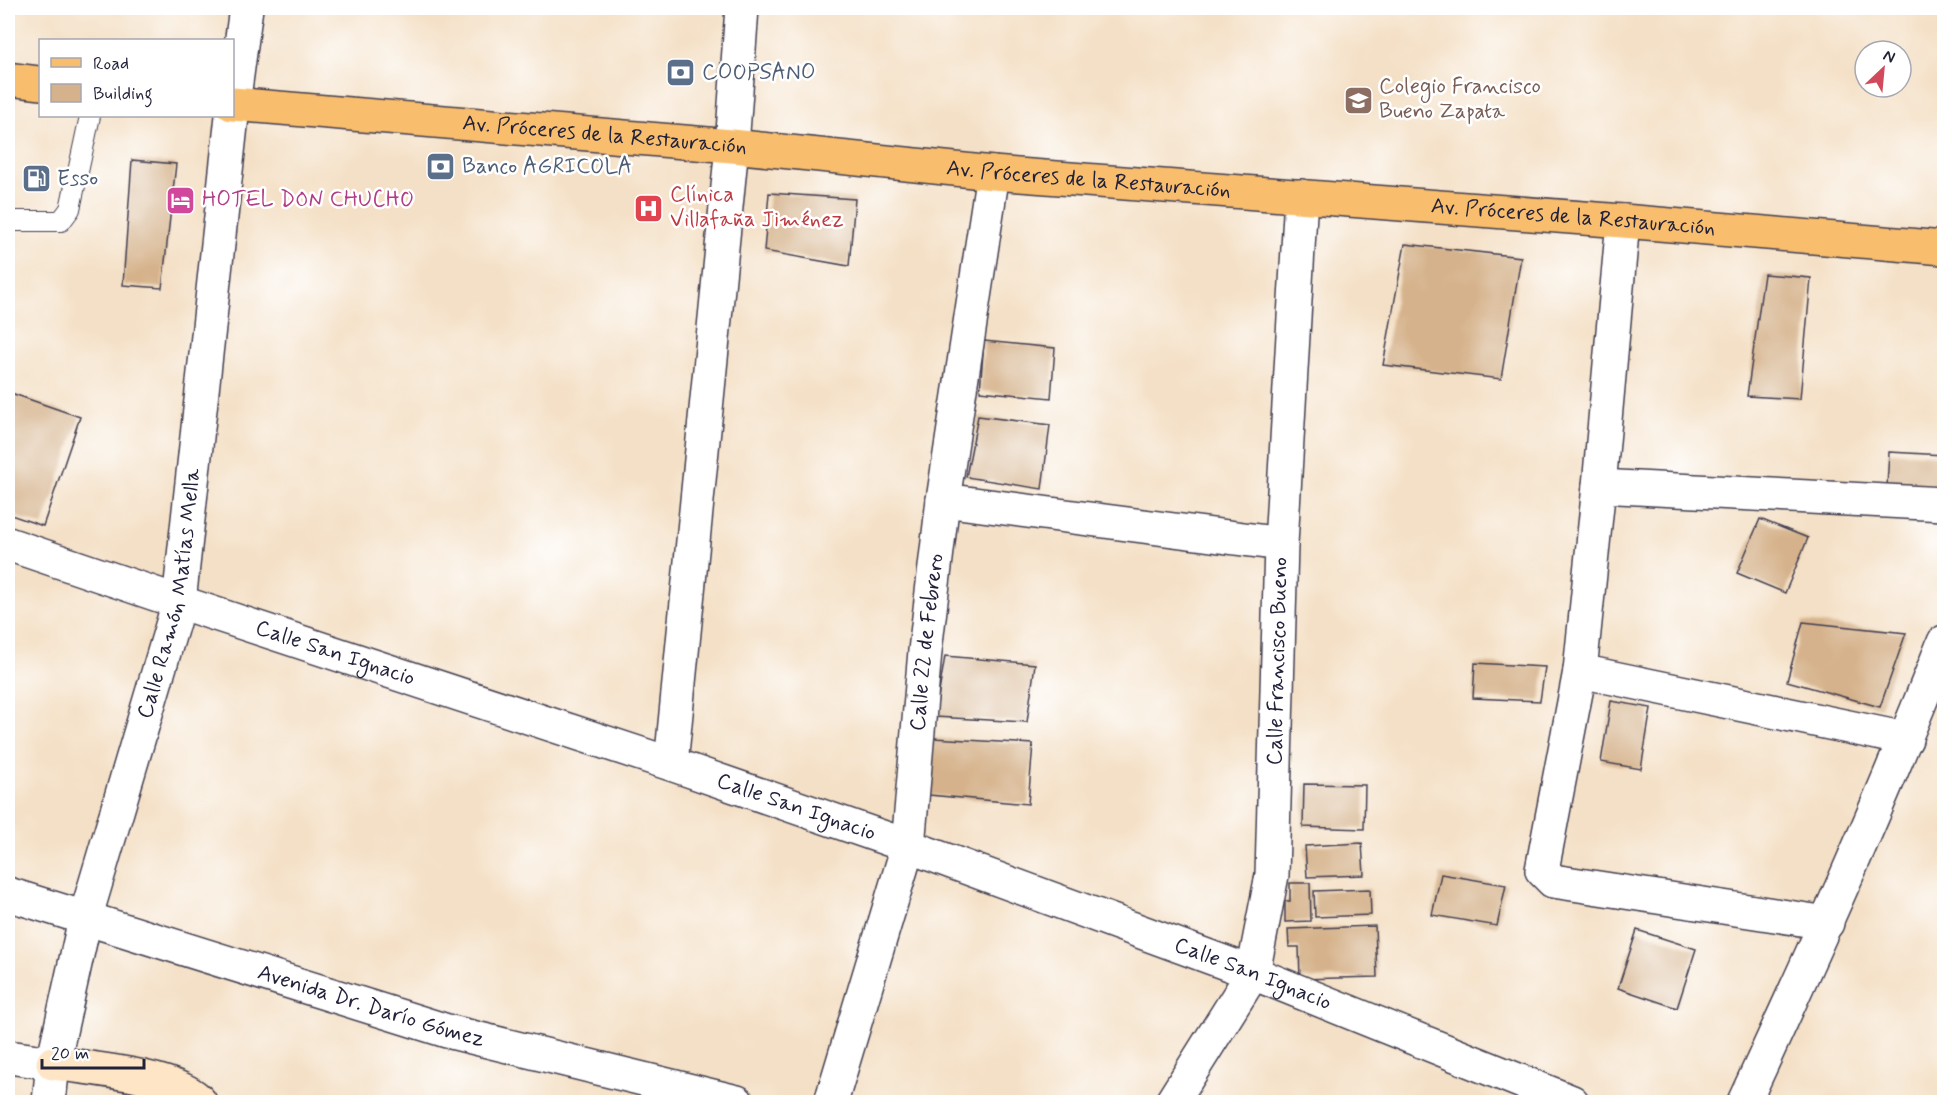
<svg xmlns="http://www.w3.org/2000/svg" width="1952" height="1110" viewBox="0 0 1952 1110" font-family="Mynerve,sans-serif">
  <style>
    .building { fill: #d5b28b }
    .lines { fill: none; stroke-linecap: round; stroke-linejoin: round }
    .lane-casing { stroke: #423e50; stroke-width: 22 }
    .street-casing { stroke: #423e50; stroke-width: 36 }
    .secondary-casing { stroke: #423e50; stroke-width: 36 }
    .primary-casing { stroke: #423e50; stroke-width: 36 }
    .lane { stroke: #fff; stroke-width: 20 }
    .street { stroke: #fff; stroke-width: 33 }
    .secondary { stroke: #fde5c5; stroke-width: 33 }
    .primary { stroke: #f9be6d; stroke-width: 33 }
    .labels { text-anchor: middle; dominant-baseline: central; stroke-width: 5; stroke-linejoin: round; paint-order: stroke }
    .service-label { font-size: 22px; fill: #4e5e75; stroke: #fff; text-anchor: start }
    .education-label { font-size: 22px; fill: #785e54; stroke: #fff; text-anchor: start }
    .street-label { font-size: 22px; fill: #22223b; stroke: #fff }
    .health-label { font-size: 22px; fill: #be3a42; stroke: #fff; text-anchor: start }
    .hotel-label { font-size: 22px; fill: #b23c85; stroke: #fff; text-anchor: start }
  </style>
  <rect width="100%" height="100%" fill="#fff"/>
  <filter id="ink" filterUnits="userSpaceOnUse"><feTurbulence type="fractalNoise" baseFrequency=".0167" numOctaves="2"/><feDisplacementMap in="SourceGraphic" scale="12" xChannelSelector="R" yChannelSelector="G"/><feConvolveMatrix kernelMatrix="1 2 1 2 8 2 1 2 1" color-interpolation-filters="sRGB"/></filter>
  <filter id="wash" filterUnits="userSpaceOnUse"><feTurbulence type="fractalNoise" baseFrequency=".008" numOctaves="4" result="noise"/><feDisplacementMap in="SourceGraphic" scale="24" xChannelSelector="R" yChannelSelector="G"/><feGaussianBlur stdDeviation="1.35" result="paint"/><feColorMatrix in="noise" values="0 0 0 0 0 0 0 0 0 0 0 0 0 0 0 0 0 1.4 0 .05"/><feComposite in="paint" operator="in"/></filter>
  <g filter="url(#wash)">
    <rect width="100%" height="100%" fill="#f4e0c6"/>
    <g id="blocks">
      <path class="building" d="M132,160L176,164L162,288L123,285Z
        M769,193L855,199L849,266L764,251Z
        M1405,244L1521,257L1501,379L1383,365Z
        M1764,274L1811,278L1800,399L1747,396Z
        M984,341L1055,348L1051,398L980,391Z
        M8,392L80,417L43,526L8,514Z
        M978,416L1050,425L1042,489L966,477Z
        M1889,452L1944,455V490L1887,487Z
        M1760,519L1808,538L1785,593L1737,573Z
        M1803,622L1906,633L1880,707L1787,681Z
        M945,656L1035,664L1027,722L935,717Z
        M1475,663L1545,667L1540,701L1473,698Z
        M1611,701L1651,708L1641,769L1601,762Z
        M933,738L1033,744L1028,804L929,795Z
        M1304,784L1365,785L1364,829L1303,827Z
        M1362,843L1364,875L1307,877L1305,846Z
        M1441,874L1506,885L1497,926L1432,915Z
        M1290,883H1310L1311,921L1285,922V901H1290Z
        M1370,889L1371,915L1315,917L1314,891Z
        M1375,926L1377,977L1300,979L1299,947H1289L1288,929Z
        M1637,930L1696,949L1677,1008L1618,988Z"/>
    </g>
  </g>
  <g filter="url(#ink)">
    <use href="#blocks" fill-opacity="0" stroke="#423e50" stroke-width="1.5"/>
    <g class="lines">
      <defs>
        <path id="lane" d="M8,221H61L70,209L90,116"/>
        <g id="street">
          <path d="M232,112L246,8"/>
          <path d="M1623,221L1599,486L1580,671L1906,739"/>
          <path d="M1599,486L1944,504"/>
          <path d="M943,500L1281,544"/>
          <path id="s1" d="M8,544L179,602L671,764L908,846L1253,973L1572,1102"/>
          <path d="M1580,671L1542,870L1553,881L1827,923"/>
          <path d="M671,764L732,146L742,8"/>
          <path id="s2" d="M8,894L447,1031L737,1102"/>
          <path d="M8,1057L53,1063"/>
          <path id="s3" d="M49,1102L53,1063L85,919L179,602L232,116"/>
          <path id="s4" d="M831,1102L908,846L925,651L943,500L993,173"/>
          <path id="s5" d="M1172,1102L1253,973L1272,875L1281,544L1301,196"/>
          <path d="M1744,1102C1814,951 1883,798 1944,642"/>
        </g>
        <path id="secondary" d="M53,1063C87,1068 180,1076 200,1102"/>
        <g id="primary">
          <path d="M8,79L40,83"/>
          <path id="s6" d="M232,104L732,146L993,173L1623,221L1944,248"/>
        </g>
      </defs>
      <use href="#lane" class="lane-casing"/>
      <use href="#street" class="street-casing"/>
      <use href="#secondary" class="secondary-casing"/>
      <use href="#primary" class="primary-casing"/>
      <use href="#lane" class="lane"/>
      <use href="#street" class="street"/>
      <use href="#secondary" class="secondary"/>
      <use href="#primary" class="primary"/>
    </g>
  </g>
  <defs>
    <symbol id="bank-square" viewBox="-11 -11 22 22"><rect x="-9" y="-9" width="18" height="18" rx="4" fill="#5c6f8a" stroke="#fff"/><path d="M-6-4H6V4H-6ZM0-2.3a2.3 2.3 0 1 0 0 4.6a2.3 2.3 0 1 0 0-4.6Z" fill="#fff"/></symbol>
    <symbol id="school-square" viewBox="-11 -11 22 22"><rect x="-9" y="-9" width="18" height="18" rx="4" fill="#8d6e63" stroke="#fff"/><path d="M0-5L7-2L0 1L-7-2ZM-4 1L0 2.5L4 1V4Q0 6-4 4Z" fill="#fff"/></symbol>
    <symbol id="fuel-square" viewBox="-11 -11 22 22"><rect x="-9" y="-9" width="18" height="18" rx="4" fill="#5c6f8a" stroke="#fff"/><path d="M-5.5-6h7V0h2V4h1.3V-2.5L3-4.5l.8-.8L6-3V5H2.5V1h-1V6h-7ZM-4.2-4.7v3.2H.2V-4.7Z" fill="#fff"/></symbol>
    <symbol id="hotel-square" viewBox="-11 -11 22 22"><rect x="-9" y="-9" width="18" height="18" rx="4" fill="#d1479c" stroke="#fff"/><path d="M-6-4.5h1.5V1H6V5H4.5V3h-9V5H-6ZM-4 0a1.8 1.8 0 1 1 3.6 0ZM.5 0V-2.5h3Q6-2.5 6 0Z" fill="#fff"/></symbol>
    <symbol id="hospital-square" viewBox="-11 -11 22 22"><rect x="-9" y="-9" width="18" height="18" rx="4" fill="#e0444e" stroke="#fff"/><path d="M-5-5h3v3.5h4V-5h3V5h-3V1.5h-4V5h-3Z" fill="#fff"/></symbol>
  </defs>
  <g fill-rule="evenodd">
    <use href="#bank-square" x="664" y="56" width="33" height="33"/>
    <use href="#school-square" x="1342" y="84" width="33" height="33"/>
    <use href="#bank-square" x="424" y="150" width="33" height="33"/>
    <use href="#fuel-square" x="20" y="162" width="33" height="33"/>
    <use href="#hotel-square" x="164" y="184" width="33" height="33"/>
    <use href="#hospital-square" x="632" y="192" width="33" height="33"/>
  </g>
  <g class="labels">
    <g class="service-label">
      <text x="702" y="73">COOPSANO</text>
      <text x="462" y="167">Banco AGRICOLA</text>
      <text x="57" y="179">Esso</text>
    </g>
    <g class="education-label">
      <text x="1379" y="87">Colegio Francisco<tspan x="1379" dy="25">Bueno Zapata</tspan></text>
    </g>
    <g class="street-label">
      <text stroke="none"><textPath href="#s6" startOffset="374">Av. Próceres de la Restauración</textPath></text>
      <text stroke="none"><textPath href="#s6" startOffset="860">Av. Próceres de la Restauración</textPath></text>
      <text stroke="none"><textPath href="#s6" startOffset="1346">Av. Próceres de la Restauración</textPath></text>
      <text stroke="none"><textPath href="#s3" startOffset="524">Calle Ramón Matías Mella</textPath></text>
      <text stroke="none"><textPath href="#s4" startOffset="472">Calle 22 de Febrero</textPath></text>
      <text stroke="none"><textPath href="#s1" startOffset="345">Calle San Ignacio</textPath></text>
      <text stroke="none"><textPath href="#s5" startOffset="466">Calle Francisco Bueno</textPath></text>
      <text stroke="none"><textPath href="#s1" startOffset="831">Calle San Ignacio</textPath></text>
      <text stroke="none"><textPath href="#s1" startOffset="1317">Calle San Ignacio</textPath></text>
      <text stroke="none"><textPath href="#s2" startOffset="380">Avenida Dr. Darío Gómez</textPath></text>
    </g>
    <g class="health-label">
      <text x="670" y="195">Clínica<tspan x="670" dy="25">Villafaña Jiménez</tspan></text>
    </g>
    <g class="hotel-label">
      <text x="202" y="200">HOTEL DON CHUCHO</text>
    </g>
  </g>
  <rect width="1952" height="1110" fill="none" stroke="#fff" stroke-width="30"/>
  <rect x="39" y="39" width="195" height="78" fill="#ffffff" stroke="#a7a7b1" stroke-width="1.5"/>
  <rect x="51" y="58" width="30" height="9" fill="#f9be6d" stroke="#a7a7b1" stroke-width="1.5"/>
  <text x="93" y="69" font-size="18" fill="#22223b">Road</text>
  <rect x="51" y="84" width="30" height="18" fill="#d5b28b" stroke="#a7a7b1" stroke-width="1.5"/>
  <text x="93" y="99" font-size="18" fill="#22223b">Building</text>
  <g transform="translate(1883 69) rotate(26)"><circle r="28" fill="#ffffff" stroke="#a7a7b1" stroke-width="1.5"/>
  <path d="M0-4.5L10 22L0 15L-10 22Z" fill="#d1495b"/>
  <text y="-9" font-size="16" font-weight="bold" text-anchor="middle" fill="#22223b">N</text>
  </g>
  <path d="M42 1059v9h102v-9" fill="none" stroke="#22223b" stroke-width="3"/>
  <text x="51" y="1059" font-size="18" fill="#22223b" stroke="#ffffff" stroke-width="4.5" paint-order="stroke">20 m</text>
</svg>
